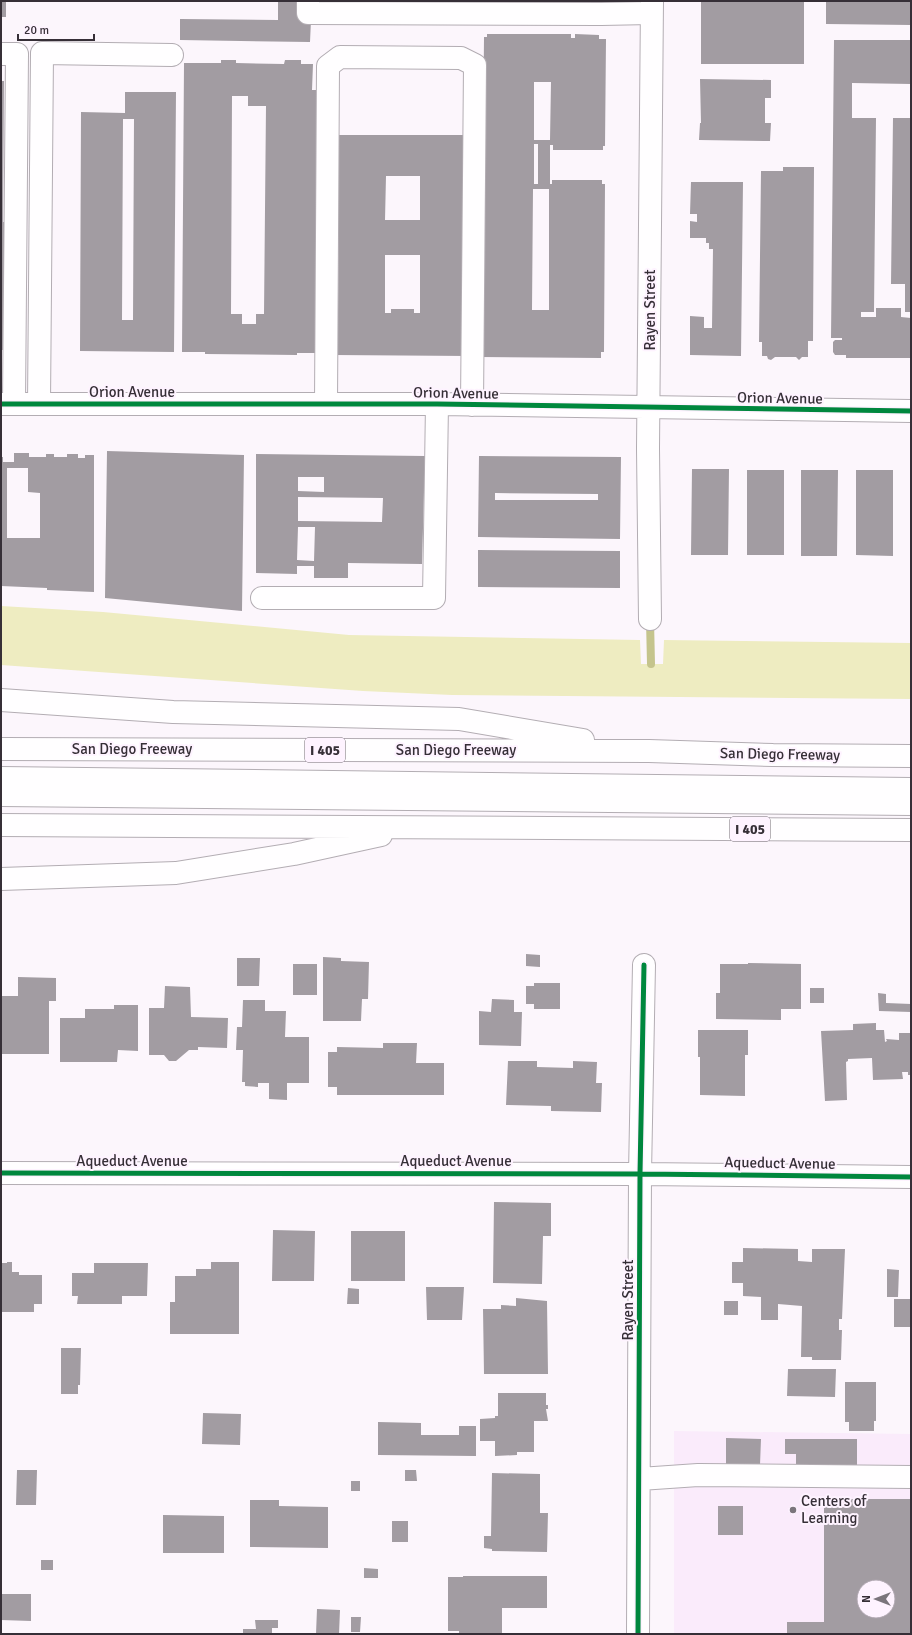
<svg xmlns="http://www.w3.org/2000/svg" width="912" height="1635" viewBox="0 0 912 1635" font-family="Signika,sans-serif">
  <style>
    .built { fill: #faebfb; fill-rule: evenodd }
    .green { fill: #eeecc1 }
    .lines { fill: none; stroke-linecap: round; stroke-linejoin: round }
    .stream { stroke: #c5c48d; stroke-width: 8 }
    .building { fill: #a29ca2; fill-rule: evenodd }
    .minor-casing { stroke: #b3adb3; stroke-width: 24 }
    .highway-casing { stroke: #b3adb3; stroke-width: 24 }
    .minor { stroke: #fffeff; stroke-width: 22 }
    .highway { stroke: #fffeff; stroke-width: 22 }
    .cycleway-casing { stroke: #fef3ff; stroke-width: 8 }
    .cycleway { stroke: #00873e; stroke-width: 5 }
    .poi-dot { fill: #7b757c; stroke: #fef3ff; stroke-width: 1.5 }
    .labels { text-anchor: middle; dominant-baseline: central; stroke-width: 4; stroke-linejoin: round; paint-order: stroke }
    .shield { fill: #fef3ff; stroke: #726a73; stroke-width: 1 }
    .shield-label { font-size: 14px; font-weight: bold; fill: #362f37 }
    .street-label { font-size: 15px; fill: #362f37; stroke: #fef3ff }
    .poi-label { font-size: 15px; fill: #362f37; stroke: #fef3ff; text-anchor: start }
  </style>
  <rect width="100%" height="100%" fill="#fcf6fc"/>
  <path class="built" d="M674,1431L911,1434V1634H674ZM864,1587H888V1611H864Z"/>
  <path class="green" d="M1,606L103,612L349,635L640,640L641,664H663L664,640L911,643V699L452,695L363,691L1,665Z"/>
  <g class="lines">
    <path class="stream" d="M650,620L651,664"/>
  </g>
  <path class="building" d="M1,1H6V17H1Z
    M278,1H299L298,20H311L310,42L180,40V19L278,20Z
    M322,1H601V5L322,3Z
    M701,1H804V64H701Z
    M826,1L911,2V25L826,24Z
    M487,34H571V38H575V34L599,35V39H606L605,146H603V150H553V145H550V184H552V180H602V184H605L604,352H601V358L481,357L484,37H487ZM534,82H551L550,140H534ZM534,144H538V184H534ZM533,189H549V310H532Z
    M834,40H911V84L852,83V118H876L874,312H861V317H876V308H901V317L911,318V358H846V355H835L833,352V342L835,340H842V338H831Z
    M221,60H236V63L284,64L285,60H301V64H313L312,90H320L317,353H297V355L205,354V352H182L184,63H221ZM232,96H248V106H266L264,314H256V324H242V314H231Z
    M700,79L771,80V98H765V123H771L770,141L699,140L700,123H701Z
    M1,81H4L3,222H21L20,350H1Z
    M125,92H176L174,352L80,351L81,112L125,113ZM123,119H134L133,320H122Z
    M893,118H911V312H905V284H891Z
    M334,135H471L469,356L334,355V311H338L339,189H333ZM386,176H420V220H385ZM385,255H420V313H414V309H391V313H385Z
    M783,167H814L813,341H808V357H802L799,360L796,357H775L771,360L768,359L767,356H762V342H759L761,171H783Z
    M691,182H743L741,356L690,355V316L704,317V328H712L713,249H709V243H706V238H690V221L697,222V214H690Z
    M107,451L244,455L242,611L105,598Z
    M14,453H29V457H46V454H54V457H67V454H78V458H85V455H94V592L47,590V588L1,586V457H3V462H14ZM7,468H28V492L40,493V538H7Z
    M256,454L425,456L422,564L348,563V578H314V566H297V574L256,573ZM298,477H324V492L298,491ZM298,497L383,498L382,522L298,521ZM298,527H315L314,561L297,560Z
    M479,456L621,457L620,539L478,537ZM495,493L598,494V500H495Z
    M692,469H729L728,555H691Z
    M747,470H784V555H747Z
    M801,470H838L837,556H801Z
    M856,470H893V556L856,555Z
    M478,550L620,551V588L478,587Z
    M526,954L540,955V967L526,966Z
    M323,957L341,958V961L369,962L368,999H362L361,1021H323Z
    M237,958H260L259,986H237Z
    M748,963L801,964V1009H781V1020L716,1019V993H720V964H748Z
    M293,964H317V995H293Z
    M18,977L56,978V1001H49V1054H1V996H18Z
    M534,983H560V1009H534V1004H526V986H534Z
    M165,986L190,987L191,1017L228,1018L227,1048L198,1047V1050H189L176,1061H169L164,1055H149V1008H164Z
    M810,988H824V1003H810Z
    M878,993L886,994V1003L911,1004V1012L879,1011Z
    M492,999L514,1000V1012H522L521,1046L479,1045V1011L491,1012Z
    M243,1000H265V1011H286L285,1037H309V1083H287V1100L269,1099V1083H258V1087L245,1086V1082H242L243,1050H236L237,1027H242Z
    M114,1005H138V1051L118,1050L117,1062H60V1018H85V1009H114Z
    M876,1023V1030H884L885,1042L887,1041L886,1039L899,1040V1033H911V1075H908V1072H902L903,1079L873,1080L872,1058L848,1059V1061L846,1062L847,1100L825,1101L821,1031L853,1030V1024Z
    M698,1030H748V1055H745V1096L700,1095V1057H698Z
    M383,1043H417L416,1063H444V1095H337V1087H328V1052H337V1047L383,1048Z
    M508,1061H537V1067L573,1068V1061L597,1062L596,1083H602L601,1112L551,1111V1106L506,1105Z
    M494,1202L551,1203V1236H543L542,1284L493,1283Z
    M273,1230L315,1231L314,1281H272Z
    M351,1231H405V1281H351Z
    M743,1248L798,1249V1261L812,1262V1249H845L842,1319H839V1330H842L841,1360H812V1357H801L802,1306L778,1304V1320H761V1297L743,1296V1283H732V1262H743Z
    M7,1262H12V1272H19V1275H42V1304H34V1312H1V1263H7Z
    M211,1262H239V1334H170V1302H175V1276H196V1269H211Z
    M94,1263H148L147,1296H122V1304H77L78,1296H72V1273H94Z
    M887,1269L899,1270L898,1297H887Z
    M426,1287H464L462,1320H427Z
    M348,1288L359,1289V1304H347Z
    M516,1298L547,1301L548,1374H484L483,1309H501V1305L516,1306Z
    M894,1299H911V1327H894Z
    M724,1301H738V1315H724Z
    M61,1348H81L80,1385H78V1394H61Z
    M788,1369H836L835,1397L787,1396Z
    M845,1382H876V1421H874V1431H849V1422H845Z
    M498,1393H546V1405H548V1409H546L548,1421H534V1452H517V1455L495,1456V1441H480V1419L495,1418V1416H498Z
    M203,1413L241,1414L240,1445L202,1444Z
    M378,1422L421,1423V1435H459V1426H476V1456L378,1455Z
    M726,1438L761,1439L760,1465H726Z
    M785,1439H857V1468H796V1454H785Z
    M17,1470H37L36,1505H16Z
    M405,1470H416L417,1481H405Z
    M492,1473L540,1474V1513H548L547,1552L492,1551V1549L484,1548V1536H491Z
    M351,1481H360V1491H351Z
    M824,1499H911V1634H787V1622H824ZM864,1587H888V1611H864Z
    M250,1500H279V1506L328,1507V1548L250,1547Z
    M718,1506H743V1535H718Z
    M163,1515L224,1516V1553H163Z
    M392,1521H408V1542H392Z
    M41,1560H53V1570H41Z
    M364,1568L378,1569V1578H364Z
    M463,1576H547V1608H502V1634H459V1631H448V1577H463Z
    M1,1594H31V1621L1,1620Z
    M317,1609L340,1610L339,1634H316Z
    M351,1617H361L360,1632H351Z
    M255,1620H278V1628H272V1634H243V1629H256Z"/>
  <g class="lines">
    <defs>
      <path id="minor" d="M308,1V13L601,14L651,13
        M1,54H17L14,404
        M1,404H437L911,411
        M39,404L42,53L172,55
        M326,404L328,66L340,57L461,58L475,65L472,405
        M262,598H434L437,404
        M650,619L648,449L652,1
        M1,1173L640,1174L911,1177
        M640,1479L698,1475L911,1477
        M638,1634L640,1174L644,965"/>
      <path id="highway" d="M1,700L173,712L459,719L583,740
        M1,749L649,751L773,755L911,756
        M1,778L911,789
        M1,795L911,804
        M1,825L911,830
        M1,879L176,873L294,854L381,835"/>
    </defs>
    <use href="#minor" class="minor-casing"/>
    <use href="#highway" class="highway-casing"/>
    <use href="#minor" class="minor"/>
    <use href="#highway" class="highway"/>
    <defs>
      <path id="cycleway" d="M1,404H437L911,411
        M1,1173L640,1174L911,1177
        M638,1634L640,1174L644,965"/>
    </defs>
    <use href="#cycleway" class="cycleway-casing"/>
    <use href="#cycleway" class="cycleway"/>
  </g>
  <circle class="poi-dot" cx="793" cy="1510" r="4"/>
  <g class="labels">
    <g class="shield">
      <rect x="305" y="738" width="40" height="24" rx="3"/>
      <rect x="730" y="817" width="40" height="24" rx="3"/>
    </g>
    <g class="shield-label">
      <text x="325" y="750">I 405</text>
      <text x="750" y="829">I 405</text>
    </g>
    <g class="street-label">
      <text transform="translate(650 310) rotate(-90)">Rayen Street</text>
      <text x="132" y="392">Orion Avenue</text>
      <text transform="translate(456 393) rotate(1)">Orion Avenue</text>
      <text transform="translate(780 398) rotate(1)">Orion Avenue</text>
      <text x="132" y="749">San Diego Freeway</text>
      <text x="456" y="750">San Diego Freeway</text>
      <text transform="translate(780 754) rotate(1)">San Diego Freeway</text>
      <text x="132" y="1161">Aqueduct Avenue</text>
      <text x="456" y="1161">Aqueduct Avenue</text>
      <text transform="translate(780 1163) rotate(1)">Aqueduct Avenue</text>
      <text transform="translate(628 1300) rotate(-90)">Rayen Street</text>
    </g>
    <g class="poi-label">
      <text x="801" y="1501">Centers of<tspan x="801" dy="17">Learning</tspan></text>
    </g>
  </g>
  <rect width="912" height="1635" fill="none" stroke="#362f37" stroke-width="4"/>
  <g transform="translate(876 1599) rotate(270)"><circle r="19" fill="#fef3ff" stroke="#aea5af"/>
  <path d="M0-3L7 15L0 10L-7 15Z" fill="#7b757c"/>
  <text y="-6" font-size="11" font-weight="bold" text-anchor="middle" fill="#362f37">N</text>
  </g>
  <path d="M18 34v6h76v-6" fill="none" stroke="#362f37" stroke-width="2"/>
  <text x="24" y="34" font-size="12" fill="#362f37" stroke="#fef3ff" stroke-width="3" paint-order="stroke">20 m</text>
</svg>
